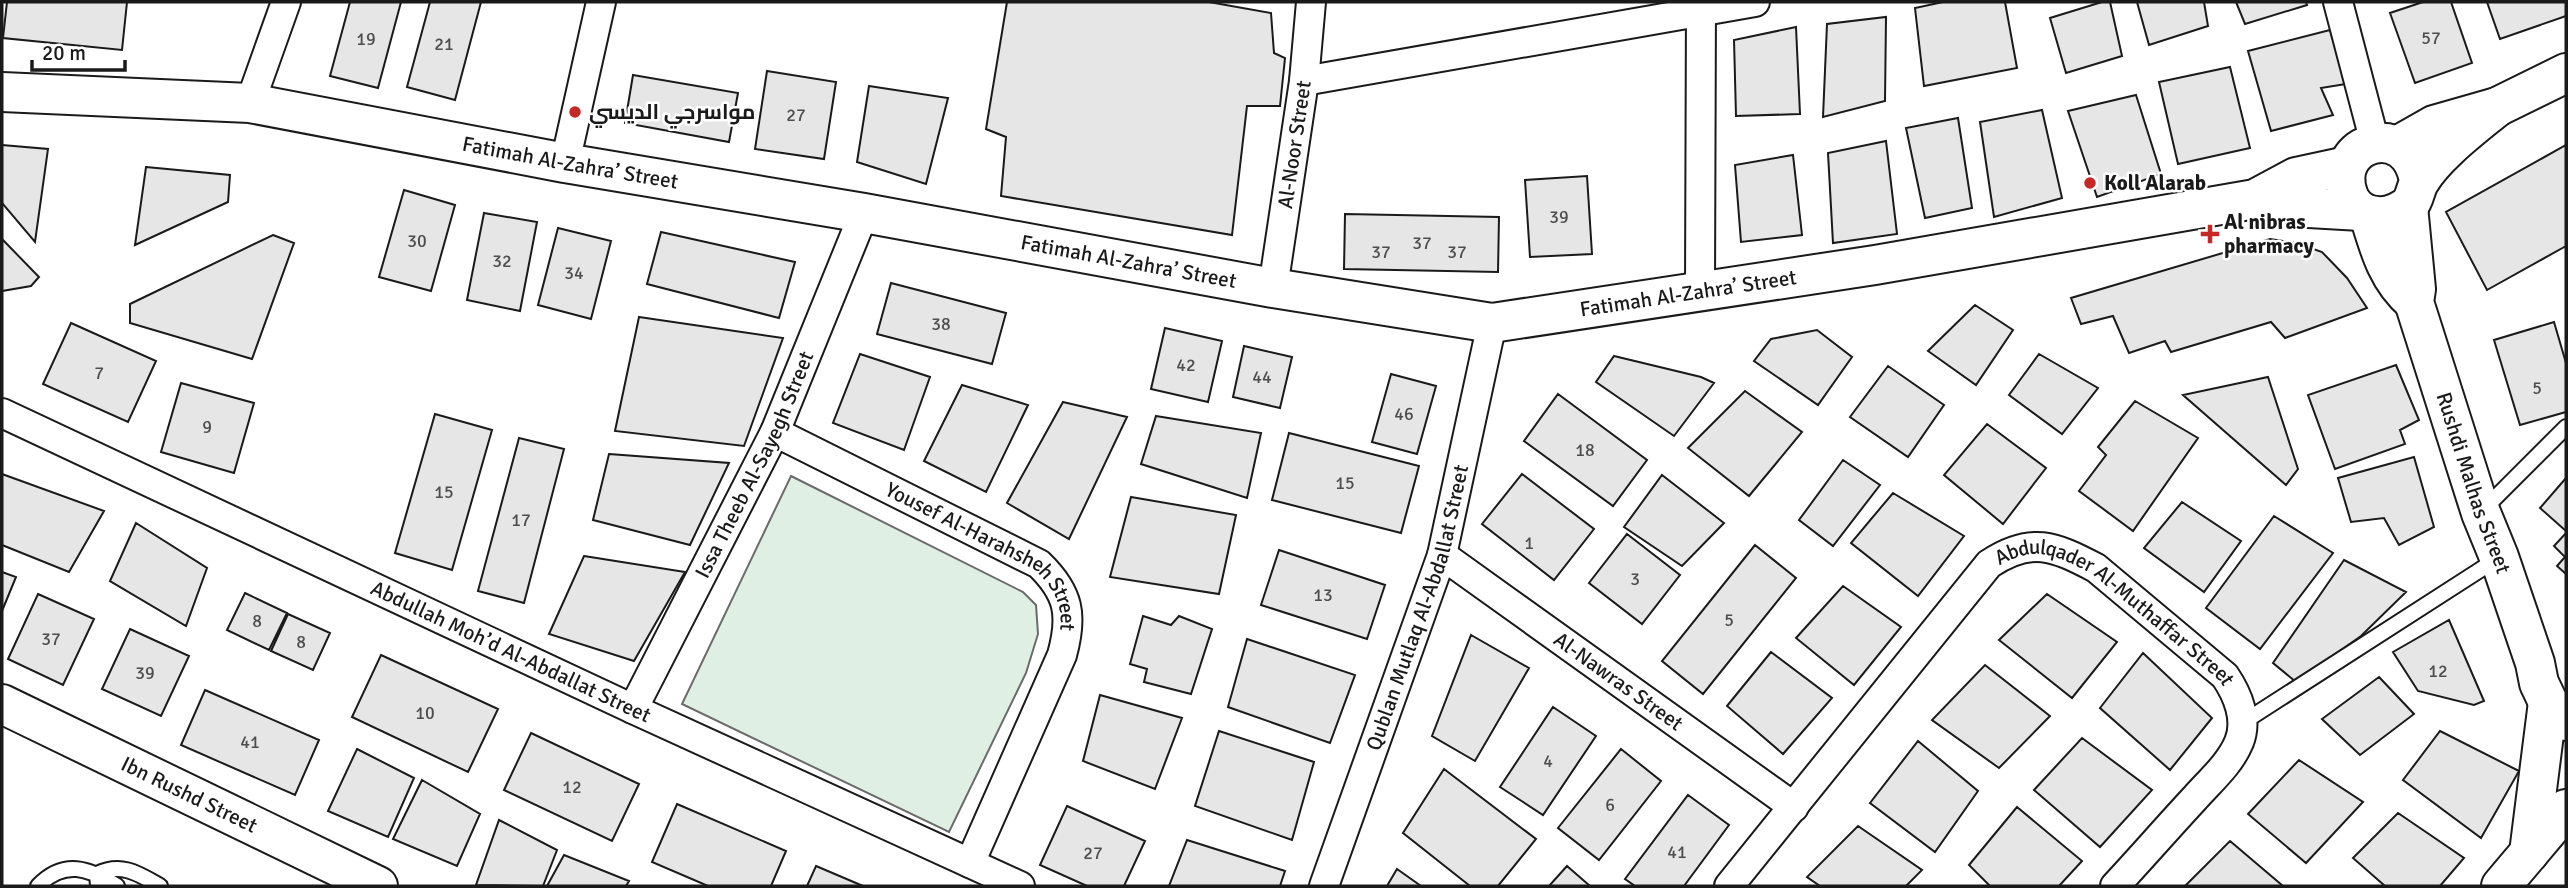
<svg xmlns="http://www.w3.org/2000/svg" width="2568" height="888" viewBox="0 0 2568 888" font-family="Signika,Cairo,sans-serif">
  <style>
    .green { fill: #e0efe3; stroke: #6a6a6a; stroke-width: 2 }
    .building { fill: #e6e6e6; stroke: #1a1a1a; stroke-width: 2 }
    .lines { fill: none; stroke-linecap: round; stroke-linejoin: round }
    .lane-casing { stroke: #1a1a1a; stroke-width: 18 }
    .street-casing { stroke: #1a1a1a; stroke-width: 32 }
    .secondary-casing { stroke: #1a1a1a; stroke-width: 42 }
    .lane { stroke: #fff; stroke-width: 14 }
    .street { stroke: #fff; stroke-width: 28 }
    .secondary { stroke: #fff; stroke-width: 38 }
    .poi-dot { fill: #c62828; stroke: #fff; stroke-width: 2.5 }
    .labels { text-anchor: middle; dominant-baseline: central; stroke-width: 5; stroke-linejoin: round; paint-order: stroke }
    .number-label { font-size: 18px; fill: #4d4d4d }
    .poi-label { font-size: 21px; font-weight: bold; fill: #1a1a1a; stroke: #fff; text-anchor: start }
    .street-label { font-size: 21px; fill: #1a1a1a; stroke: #fff }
  </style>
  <rect width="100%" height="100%" fill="#fff"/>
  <path class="green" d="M791,476L1023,592L1036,605L1038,634L1026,673L949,832L682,704Z"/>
  <path class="building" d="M7,2H127L122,50L3,38Z
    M350,2H401L378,88L330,76Z
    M430,2H481L455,100L407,87Z
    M1007,2H1209L1271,13L1274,53L1285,58L1280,106H1247L1232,235L1001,196L1006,137L986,129Z
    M1943,2H2005L2017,68L1924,86L1915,8Z
    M2102,2H2110L2122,56L2066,73L2050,18Z
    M2137,2H2204L2208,26L2149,45Z
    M2236,2H2306L2307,5L2245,24Z
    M2423,2H2451L2472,63L2415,83L2390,13Z
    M2487,2H2566V16L2500,39Z
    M1886,17L1885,101L1823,117L1827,24Z
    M1796,27L1800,114L1736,116L1734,40Z
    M2330,30L2346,84L2321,88L2333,115L2271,131L2248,51Z
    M2230,67L2250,148L2178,164L2159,82Z
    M767,71L836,82L824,159L755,149Z
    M633,75L738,93L729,142L625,123Z
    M869,86L948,98L926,184L857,162Z
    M2136,95L2161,174L2097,197L2068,111Z
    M2042,110L2062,198L1994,217L1980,122Z
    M1958,118L1972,208L1925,218L1906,128Z
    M1886,141L1897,234L1833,243L1828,153Z
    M2,145L48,149L35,242L2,203Z
    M2566,145V246L2487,290L2446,212Z
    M1793,155L1802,235L1741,242L1735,165Z
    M146,167L230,175L228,202L135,245Z
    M1587,176L1592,254L1530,257L1525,180Z
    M404,190L455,205L431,291L379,277Z
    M484,213L537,222L520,311L467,300Z
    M1345,214L1499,217L1498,272L1344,269Z
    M558,228L611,241L591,319L538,305Z
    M661,232L795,262L779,318L647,284Z
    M273,235L294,243L252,359L130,323V304Z
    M2,239L39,277L31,286L2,291Z
    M2270,239L2297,243L2322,252L2347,278L2367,308L2285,338L2271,322L2171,352L2165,341L2129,353L2113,316L2081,324L2071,298Z
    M891,283L1006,313L992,364L877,334Z
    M1975,305L2013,330L1976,385L1928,351Z
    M639,317L783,338L744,446L615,431Z
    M2554,322L2566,363V412L2520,425L2494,340Z
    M71,323L156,361L128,422L43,384Z
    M1165,328L1222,341L1208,402L1151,389Z
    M1817,330L1852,357L1818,405L1754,361L1771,339Z
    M1244,346L1292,357L1280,408L1233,397Z
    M860,354L930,377L904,450L833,423Z
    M2039,354L2098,388L2062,434L2009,395Z
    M1614,356L1701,377L1714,383L1674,436L1596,382Z
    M2396,365L2419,420L2400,430L2405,444L2335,469L2308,395Z
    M1888,366L1944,405L1908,457L1850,417Z
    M1391,374L1436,386L1417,454L1372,442Z
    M2268,377L2298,469L2286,485L2183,395Z
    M181,383L254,403L234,473L161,452Z
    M962,385L1028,405L986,492L924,461Z
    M1745,391L1802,432L1749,496L1688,448Z
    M1558,394L1647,460L1613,506L1524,441Z
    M2135,401L2198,438L2133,531L2079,491L2106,455L2098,447Z
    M1063,402L1127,417L1069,539L1007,503Z
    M435,414L492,430L452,570L395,553Z
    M1156,416L1261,433L1247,498L1141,464Z
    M1987,424L2046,468L2003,524L1944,475Z
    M1289,433L1419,466L1401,533L1272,500Z
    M519,438L564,449L524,603L478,591Z
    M609,454L729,463L690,545L593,520Z
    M2414,457L2434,527L2399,545L2384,518L2351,522L2338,478Z
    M1843,460L1880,485L1833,546L1799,520Z
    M2,474L104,511L69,572L2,545Z
    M1522,474L1594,529L1554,580L1482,524Z
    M1662,475L1724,523L1682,566L1624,527Z
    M2566,478V531L2540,508Z
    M1893,493L1964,536L1918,596L1851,543Z
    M1131,497L1236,515L1219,594L1110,577Z
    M2182,502L2241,541L2204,592L2144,548Z
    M2274,516L2333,553L2260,649L2206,608Z
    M136,523L207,568L186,626L110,581Z
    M2566,533V574L2557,566L2565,557L2554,546Z
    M1627,534L1680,575L1642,624L1589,583Z
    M1755,545L1796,578L1703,694L1662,661Z
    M1279,550L1385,585L1367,639L1261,605Z
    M584,556L685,572L634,661L549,634Z
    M2344,560L2406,592L2361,636L2296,682L2273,663Z
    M2,572L16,577L2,611Z
    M1843,586L1901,627L1854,685L1796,638Z
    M245,593L287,613L269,650L227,630Z
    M38,594L94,619L63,685L8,659Z
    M2047,594L2117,642L2072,698L1999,640Z
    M288,614L330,633L313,670L271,651Z
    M1143,616L1171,625L1179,616L1212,629L1191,694L1144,682L1147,669L1130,664Z
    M2449,620L2484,701L2474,705L2418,691L2393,652Z
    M130,629L189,656L161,716L102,689Z
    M1471,635L1529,668L1475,761L1432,736Z
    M1247,639L1355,675L1330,743L1228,707Z
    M1771,652L1832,698L1783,754L1727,706Z
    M2143,653L2212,718L2170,770L2100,708Z
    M381,655L498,709L468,772L352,717Z
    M1985,665L2050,716L1999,768L1932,720Z
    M2379,677L2414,714L2360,755L2322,719Z
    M205,690L319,740L295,795L181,745Z
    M1100,695L1182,718L1155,789L1083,761Z
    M1553,707L1596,736L1543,815L1500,787Z
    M1219,731L1314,762L1292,840L1195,806Z
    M2440,731L2519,771L2481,838L2403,780Z
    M531,733L639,784L612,841L504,790Z
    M2082,738L2152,790L2100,847L2034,790Z
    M1918,741L1978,791L1935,852L1870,803Z
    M357,749L414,778L388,837L328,811Z
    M1621,749L1661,781L1599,860L1558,828Z
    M2299,760L2363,802L2306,863L2248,814Z
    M1444,769L1536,839L1498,886H1470L1403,833Z
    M422,780L480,814L457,866L393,839Z
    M1688,795L1729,825L1684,886H1635L1625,879Z
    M677,804L786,851L771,886H708L652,862Z
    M1067,806L1145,841L1124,886H1087L1040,865Z
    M2017,807L2082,861L2059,886H1990L1969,865Z
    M2398,813L2464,858L2440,886H2385L2353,858Z
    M499,820L557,850L543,886L476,885Z
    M1858,826L1922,870L1906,886H1820L1807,877Z
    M1187,840L1285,871L1280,886H1169Z
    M2230,841L2283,886H2185Z
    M564,855L629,881L626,886H547Z
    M816,866L863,886H807Z
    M1567,866L1590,886H1549Z
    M1397,869L1421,886H1387Z"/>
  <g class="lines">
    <defs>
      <path id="lane" d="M2484,509L2566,427
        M2242,723L2497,559
        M38,886C64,859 89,868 117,886
        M98,886L97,874C122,862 139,874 160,886"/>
      <g id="street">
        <path d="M2338,2L2375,143"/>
        <path d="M1304,81L1755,2"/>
        <path d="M250,103L286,2"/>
        <path d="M565,163L601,2"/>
        <path id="s1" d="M1273,288L1304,81L1311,2"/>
        <path d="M1700,290L1701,2"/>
        <path id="s2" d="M2,413L633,709L1020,886"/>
        <path id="s3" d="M775,432L1039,564C1069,593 1073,615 1062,655L970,863"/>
        <path id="s4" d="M1442,555L1794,807"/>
        <path id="s5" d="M633,709L775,432L864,213"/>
        <path id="s6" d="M1324,886L1442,555L1492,323"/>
        <path id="s7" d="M1729,886L1989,564C2031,536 2054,546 2096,568L2225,676C2238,695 2248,720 2239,742C2230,764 2210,781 2195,798C2168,827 2142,857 2115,886"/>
      </g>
      <g id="secondary">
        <path id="s8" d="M2,92L250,103L565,163L864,213L1273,288L1492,323L1875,265L2255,199L2296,177L2347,166"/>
        <path d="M2397,146L2434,125L2497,107L2566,73"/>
        <path d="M2419,181C2409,118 2330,141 2348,194C2351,204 2360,213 2370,215C2384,218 2394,215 2405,208C2416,201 2414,190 2420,181C2435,155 2474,126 2497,107"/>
        <path d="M2255,199L2309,208L2361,211"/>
        <path id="s9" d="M2408,206L2416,289L2414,302L2481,513L2499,557L2535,663L2539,683L2548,702L2566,721"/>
        <path d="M2369,215C2379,248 2387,279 2414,302"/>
        <path id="s10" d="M2,704L378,886"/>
        <path d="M2529,853L2548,702"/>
        <path d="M2501,886L2566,809"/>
      </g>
    </defs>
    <use href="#lane" class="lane-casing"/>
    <use href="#street" class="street-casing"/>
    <use href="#secondary" class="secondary-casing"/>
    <use href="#lane" class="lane"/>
    <use href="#street" class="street"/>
    <use href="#secondary" class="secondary"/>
  </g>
  <g class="poi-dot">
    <circle cx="575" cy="112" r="7"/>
    <circle cx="2090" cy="183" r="7"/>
    <path d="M2206.5 223.5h7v7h7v7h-7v7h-7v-7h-7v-7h7z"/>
  </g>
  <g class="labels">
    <g class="number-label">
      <text x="2431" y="38">57</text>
      <text x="366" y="39">19</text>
      <text x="444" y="44">21</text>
      <text x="796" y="115">27</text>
      <text x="1559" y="217">39</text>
      <text x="417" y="241">30</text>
      <text x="1422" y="243">37</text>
      <text x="1381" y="252">37</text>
      <text x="1457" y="252">37</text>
      <text x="502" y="261">32</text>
      <text x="574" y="273">34</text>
      <text x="941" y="324">38</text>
      <text x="1186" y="365">42</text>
      <text x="99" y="373">7</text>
      <text x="1262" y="377">44</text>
      <text x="2537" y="388">5</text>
      <text x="1404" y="414">46</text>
      <text x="207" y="427">9</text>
      <text x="1585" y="450">18</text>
      <text x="1345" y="483">15</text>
      <text x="444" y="492">15</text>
      <text x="521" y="520">17</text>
      <text x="1529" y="543">1</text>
      <text x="1635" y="579">3</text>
      <text x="1323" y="595">13</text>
      <text x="1729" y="620">5</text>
      <text x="257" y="621">8</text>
      <text x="51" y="639">37</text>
      <text x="301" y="642">8</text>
      <text x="2438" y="671">12</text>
      <text x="145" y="673">39</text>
      <text x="425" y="713">10</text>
      <text x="250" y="742">41</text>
      <text x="1548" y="761">4</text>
      <text x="572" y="787">12</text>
      <text x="1610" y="805">6</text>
      <text x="1677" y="852">41</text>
      <text x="1093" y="853">27</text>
    </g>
    <g class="poi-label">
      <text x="589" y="112">مواسرجي الديسي</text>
      <text x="2104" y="183">Koll Alarab</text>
      <text x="2224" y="222">Al nibras<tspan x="2224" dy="24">pharmacy</tspan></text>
    </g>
    <g class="street-label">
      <text stroke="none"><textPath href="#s1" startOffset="145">Al-Noor Street</textPath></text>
      <text stroke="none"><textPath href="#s8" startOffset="574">Fatimah Al-Zahra’ Street</textPath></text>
      <text stroke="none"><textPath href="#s8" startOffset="1141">Fatimah Al-Zahra’ Street</textPath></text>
      <text stroke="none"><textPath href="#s8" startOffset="1708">Fatimah Al-Zahra’ Street</textPath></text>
      <text stroke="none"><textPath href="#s5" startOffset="273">Issa Theeb Al-Sayegh Street</textPath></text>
      <text stroke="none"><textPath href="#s9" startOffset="287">Rushdi Malhas Street</textPath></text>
      <text stroke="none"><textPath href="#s3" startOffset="248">Yousef Al-Harahsheh Street</textPath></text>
      <text stroke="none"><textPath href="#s6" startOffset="294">Qublan Mutlaq Al-Abdallat Street</textPath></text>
      <text stroke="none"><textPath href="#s7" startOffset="564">Abdulqader Al-Muthaffar Street</textPath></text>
      <text stroke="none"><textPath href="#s2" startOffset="562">Abdullah Moh’d Al-Abdallat Street</textPath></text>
      <text stroke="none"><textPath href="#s4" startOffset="217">Al-Nawras Street</textPath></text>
      <text stroke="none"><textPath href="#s10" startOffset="208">Ibn Rushd Street</textPath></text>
    </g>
  </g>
  <rect width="2568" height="888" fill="none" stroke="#1a1a1a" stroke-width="7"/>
  <path d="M32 60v10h93v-10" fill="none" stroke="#1a1a1a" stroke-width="3.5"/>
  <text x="42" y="60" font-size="21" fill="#1a1a1a" stroke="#ffffff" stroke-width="5" paint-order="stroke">20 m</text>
</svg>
